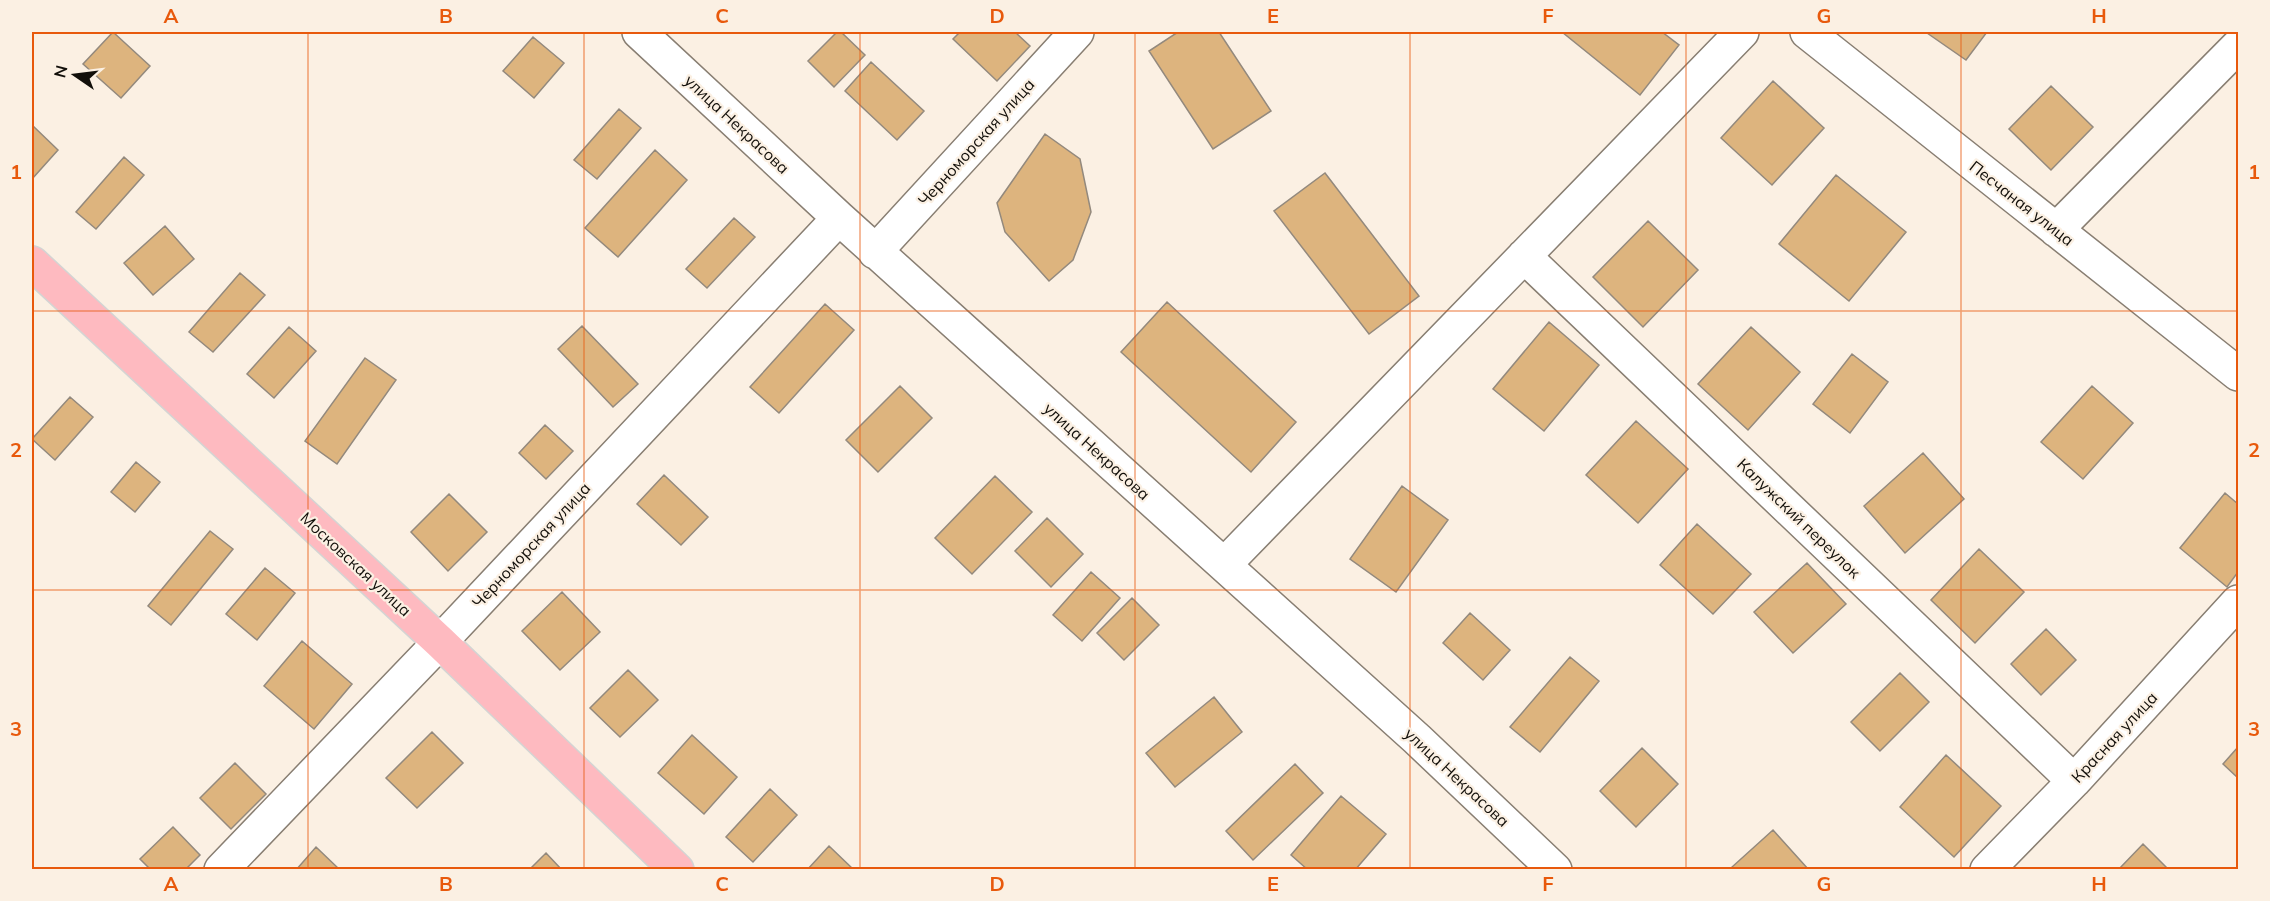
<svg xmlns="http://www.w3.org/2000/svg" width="2270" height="901" viewBox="0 0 2270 901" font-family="Mulish,sans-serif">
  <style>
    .building { fill: #ddb47e; stroke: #93897d; stroke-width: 1.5 }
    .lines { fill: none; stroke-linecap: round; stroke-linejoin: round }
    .minor-casing { stroke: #887e72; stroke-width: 36 }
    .major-casing { stroke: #d4d4d3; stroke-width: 36 }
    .minor { stroke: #fff; stroke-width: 33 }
    .major { stroke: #febac0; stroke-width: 33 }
    .grid { fill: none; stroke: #e8590c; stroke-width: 1.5; stroke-opacity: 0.55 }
    .labels { text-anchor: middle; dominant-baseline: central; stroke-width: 4.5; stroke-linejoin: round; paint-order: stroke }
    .street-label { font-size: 16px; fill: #120f0a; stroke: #fbf0e3 }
    .neatline { fill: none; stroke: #e8590c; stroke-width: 2 }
    .grid-label { font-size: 20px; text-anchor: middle; font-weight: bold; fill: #e8590c }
  </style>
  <rect width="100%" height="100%" fill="#fbf0e3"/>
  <path class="building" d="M113,32L150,66L121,98L83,64Z
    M837,32H841L865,55L834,87L808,61Z
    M960,32H1015L1030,46L997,81L953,39Z
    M1178,32H1219L1271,111L1213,149L1149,51Z
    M1562,32H1662L1679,45L1640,95Z
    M1928,32H1987L1966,60L1927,33Z
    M533,37L564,63L534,98L503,71Z
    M871,62L924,111L897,140L845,91Z
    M1773,81L1824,128L1772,185L1721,138Z
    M2051,86L2093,127L2051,170L2009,129Z
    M619,109L641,128L597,179L574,160Z
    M32,125L58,150L32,179Z
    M1045,134L1080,159L1091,212L1073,260L1049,281L1005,232L997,203Z
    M655,150L687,180L618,257L585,228Z
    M124,157L144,175L96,229L76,212Z
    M1325,173L1419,296L1369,334L1274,211Z
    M1836,175L1906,232L1849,301L1779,244Z
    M734,218L755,237L707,288L686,269Z
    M1648,221L1698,270L1643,327L1593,277Z
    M165,226L194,259L153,295L124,263Z
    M240,273L265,295L213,352L189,332Z
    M1167,302L1296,422L1251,472L1121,352Z
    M825,304L854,330L779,413L750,387Z
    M1549,322L1599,365L1544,431L1493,389Z
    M582,326L638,384L613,407L558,349Z
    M289,327L316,351L274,398L247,374Z
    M1751,327L1800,372L1748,430L1698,384Z
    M1852,354L1888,382L1850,433L1813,404Z
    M365,358L396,380L337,464L305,441Z
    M900,386L932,418L878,472L846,440Z
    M2092,386L2133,423L2083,479L2041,442Z
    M70,397L93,417L55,460L32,439Z
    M1636,421L1688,469L1638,523L1586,475Z
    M545,425L573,451L546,479L519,453Z
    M1923,453L1964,499L1905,553L1864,506Z
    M136,462L160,482L135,512L111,492Z
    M664,475L708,517L681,545L637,504Z
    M995,476L1032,512L972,574L935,538Z
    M1402,486L1448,520L1396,592L1350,559Z
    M2225,493L2238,504V572L2227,587L2180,548Z
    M449,494L487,532L448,571L411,532Z
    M1047,518L1083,554L1051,587L1015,551Z
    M1697,524L1751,574L1713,614L1660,565Z
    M210,531L233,549L171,625L148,606Z
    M1979,549L2024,592L1975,643L1931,600Z
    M1807,563L1846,604L1793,653L1754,612Z
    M265,568L295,593L257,640L226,614Z
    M1091,572L1120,598L1082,641L1053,615Z
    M562,592L600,632L560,670L522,631Z
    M1132,598L1159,625L1124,660L1097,633Z
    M1470,613L1510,650L1483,680L1443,643Z
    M2046,629L2076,660L2041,695L2011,664Z
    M302,641L352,684L314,729L264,686Z
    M1570,657L1599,681L1540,752L1510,727Z
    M628,670L658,700L620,737L590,708Z
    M1900,673L1929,702L1880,751L1851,722Z
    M1214,697L1242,732L1175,787L1146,753Z
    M432,732L463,763L417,808L386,778Z
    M692,735L737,777L704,814L658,773Z
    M2238,747V778L2223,764Z
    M1642,748L1678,784L1636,827L1600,791Z
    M1946,755L2001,806L1954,857L1900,807Z
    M235,763L266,794L231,829L200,798Z
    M1295,764L1323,793L1253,860L1226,831Z
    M770,789L797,815L753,862L726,837Z
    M1341,796L1386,834L1355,870H1308L1291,855Z
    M173,827L200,855L185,870H151L140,859Z
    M1773,830L1809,870H1734L1732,867Z
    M2143,844L2169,870H2118Z
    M829,846L854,870H807Z
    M316,847L340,870H296Z
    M546,853L562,870H529Z"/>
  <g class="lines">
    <defs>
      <path id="minor" d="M639,32L839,218L1417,739L1555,870
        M1807,32L2238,374
        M2056,230L2238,46
        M875,252L1077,32
        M1524,256L2074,781
        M1224,565L1742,32
        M221,870L440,642L839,218
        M1987,870L2074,781L2238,602"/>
      <path id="major" d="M32,263L440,642L677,870"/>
    </defs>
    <use href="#minor" class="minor-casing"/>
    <use href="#major" class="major-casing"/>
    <use href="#minor" class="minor"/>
    <use href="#major" class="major"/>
  </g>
  <path class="grid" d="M308,32V870M584,32V870M860,32V870M1135,32V870M1410,32V870M1686,32V870M1961,32V870M32,311H2238M32,590H2238"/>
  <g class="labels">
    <g class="street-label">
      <text transform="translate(737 124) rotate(43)">улица Некрасова</text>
      <text transform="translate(976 142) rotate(-48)">Черноморская улица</text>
      <text transform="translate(2022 203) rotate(38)">Песчаная улица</text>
      <text transform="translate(1097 451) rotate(42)">улица Некрасова</text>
      <text transform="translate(1799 518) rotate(44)">Калужский переулок</text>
      <text transform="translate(531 545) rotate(-47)">Черноморская улица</text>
      <text transform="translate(356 564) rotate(43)">Московская улица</text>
      <text transform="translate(2114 737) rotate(-47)">Красная улица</text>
      <text transform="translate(1457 777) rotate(43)">улица Некрасова</text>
    </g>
  </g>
  <rect width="2270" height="901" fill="none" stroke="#fbf0e3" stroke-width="66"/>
  <g transform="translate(75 75) rotate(284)" stroke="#fbf0e3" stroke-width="4.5" paint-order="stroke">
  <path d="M0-4.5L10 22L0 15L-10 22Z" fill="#120f0a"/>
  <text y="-9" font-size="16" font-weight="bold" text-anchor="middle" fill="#120f0a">N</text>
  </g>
  <rect x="33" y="33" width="2204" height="835" class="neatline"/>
  <g class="grid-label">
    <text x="171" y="23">A</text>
    <text x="446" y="23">B</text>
    <text x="722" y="23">C</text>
    <text x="997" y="23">D</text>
    <text x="1273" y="23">E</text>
    <text x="1548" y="23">F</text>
    <text x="1824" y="23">G</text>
    <text x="2099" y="23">H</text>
    <text x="16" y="179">1</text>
    <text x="2254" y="179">1</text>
    <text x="16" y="457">2</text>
    <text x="2254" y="457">2</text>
    <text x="16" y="736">3</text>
    <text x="2254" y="736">3</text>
    <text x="171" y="891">A</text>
    <text x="446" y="891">B</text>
    <text x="722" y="891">C</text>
    <text x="997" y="891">D</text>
    <text x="1273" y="891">E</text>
    <text x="1548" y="891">F</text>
    <text x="1824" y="891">G</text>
    <text x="2099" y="891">H</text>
  </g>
</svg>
